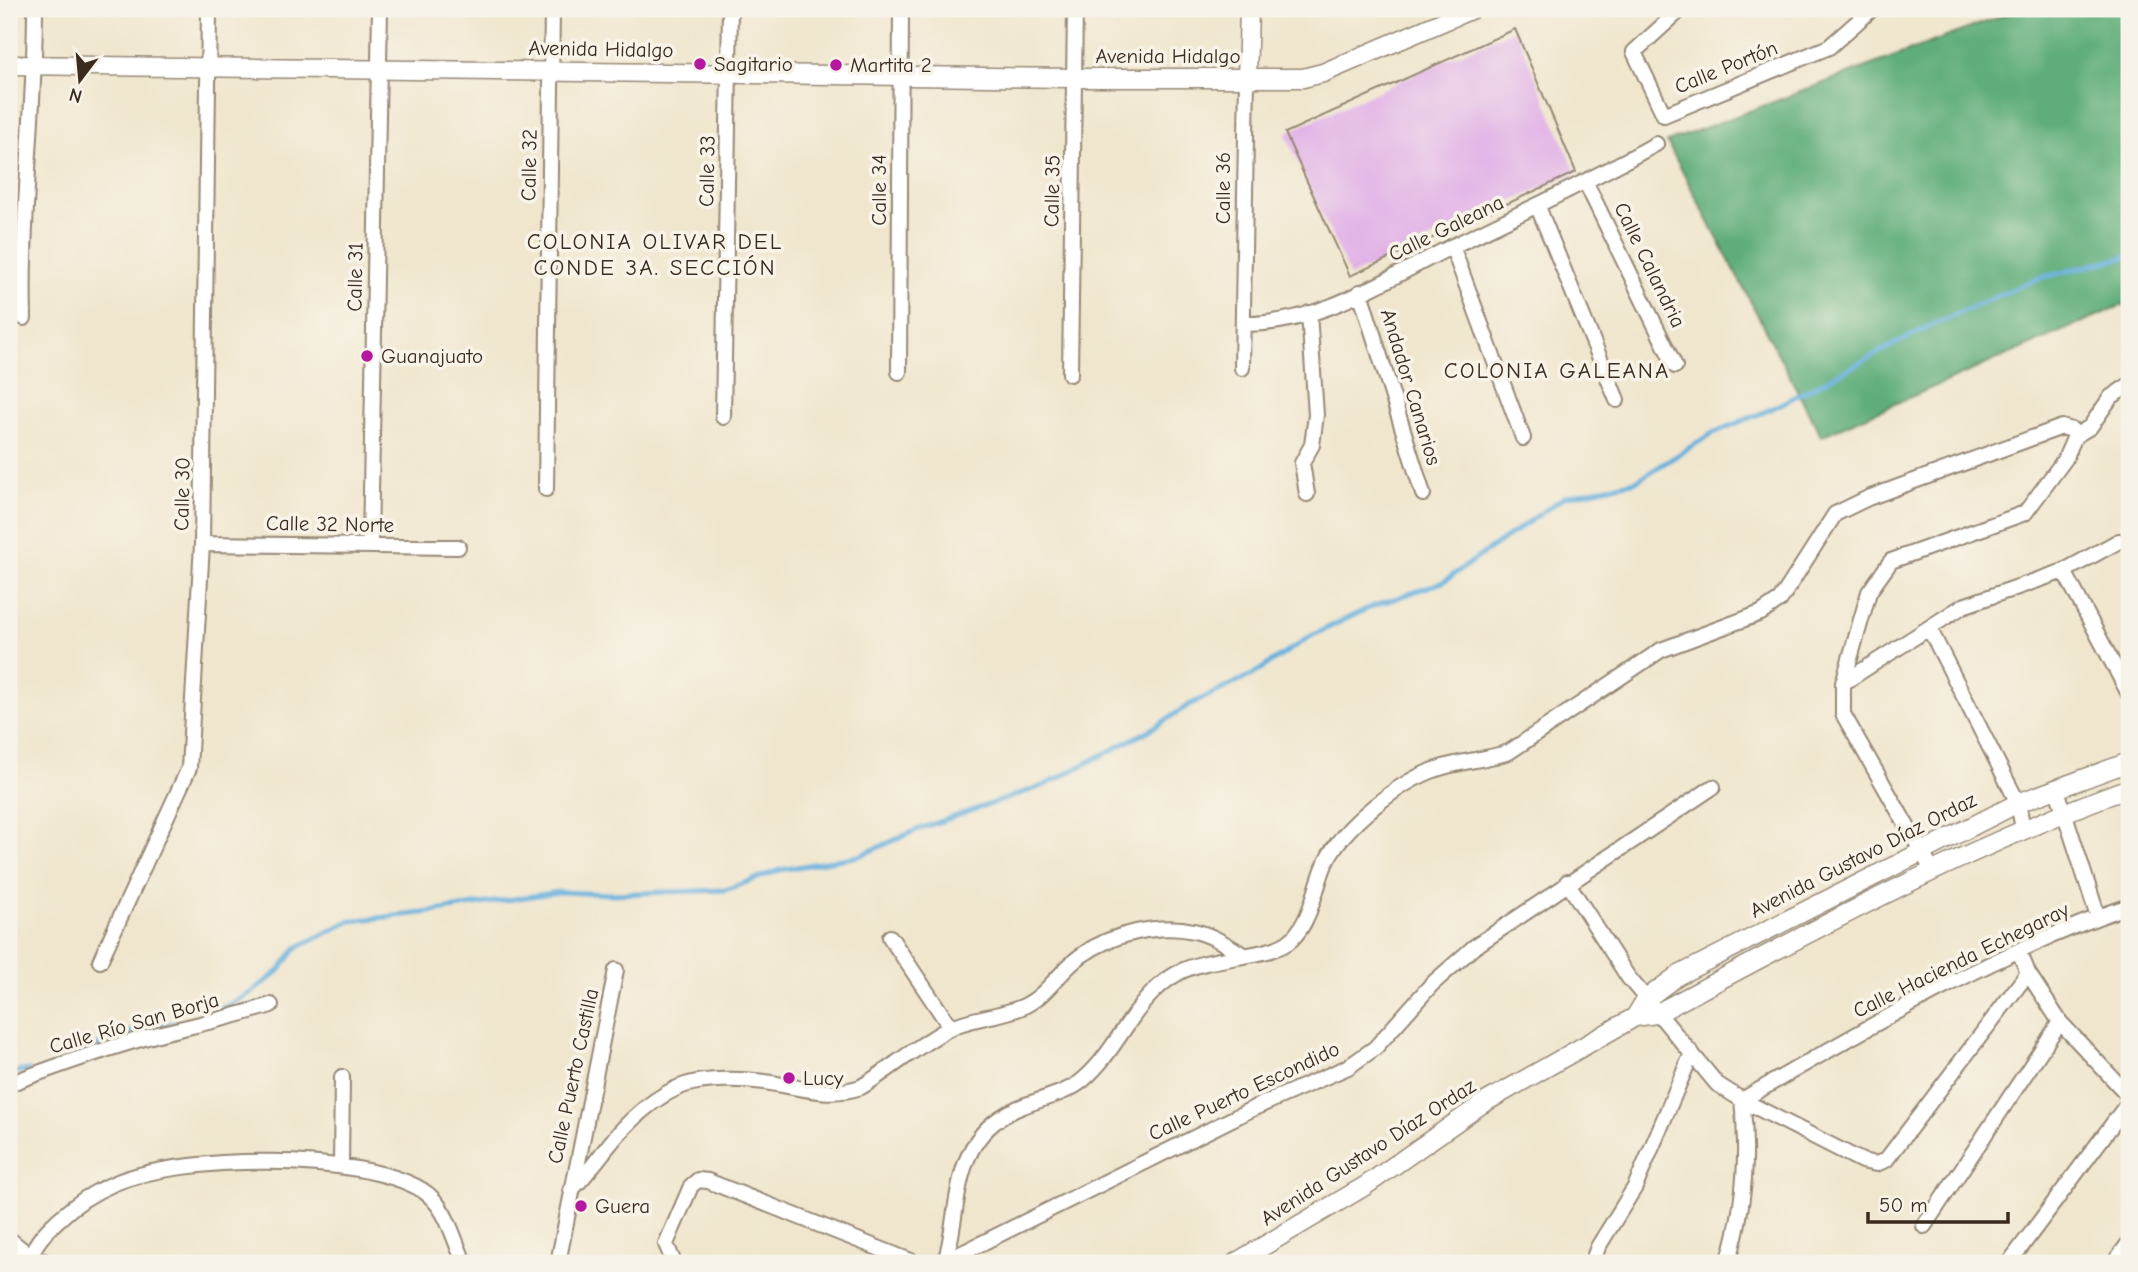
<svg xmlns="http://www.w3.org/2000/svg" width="2138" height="1272" viewBox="0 0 2138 1272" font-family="'Comic Neue',sans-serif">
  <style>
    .forest { fill: #5ead79; stroke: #4c6c4c; stroke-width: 2 }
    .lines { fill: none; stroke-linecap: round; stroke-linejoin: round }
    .stream { stroke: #64afdc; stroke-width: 5 }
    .building { fill: #e0aee7 }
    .minor-casing { stroke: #968876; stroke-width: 18 }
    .tertiary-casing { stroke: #968876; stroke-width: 21 }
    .minor { stroke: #fff; stroke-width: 14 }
    .tertiary { stroke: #fff; stroke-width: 18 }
    .poi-dot { fill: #b5179e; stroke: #f7f3e8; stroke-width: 2.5 }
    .labels { text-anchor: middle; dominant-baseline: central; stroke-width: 7; stroke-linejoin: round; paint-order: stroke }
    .street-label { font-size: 21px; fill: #3b2a1e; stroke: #f7f3e8 }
    .poi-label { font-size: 21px; fill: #3b2a1e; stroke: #f7f3e8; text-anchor: start }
    .neighbourhood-label { font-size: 23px; letter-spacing: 2px; fill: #3b2a1e; stroke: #f7f3e8 }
  </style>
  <rect width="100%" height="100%" fill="#f7f3e8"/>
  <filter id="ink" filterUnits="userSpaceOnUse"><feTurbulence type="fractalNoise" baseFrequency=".0143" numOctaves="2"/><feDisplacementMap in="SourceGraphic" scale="14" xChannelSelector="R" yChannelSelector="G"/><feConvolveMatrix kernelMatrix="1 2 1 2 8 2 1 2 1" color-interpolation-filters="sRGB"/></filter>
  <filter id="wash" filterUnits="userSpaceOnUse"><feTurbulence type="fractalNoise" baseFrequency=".00686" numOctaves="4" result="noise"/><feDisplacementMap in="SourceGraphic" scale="28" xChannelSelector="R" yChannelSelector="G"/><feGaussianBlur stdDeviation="1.57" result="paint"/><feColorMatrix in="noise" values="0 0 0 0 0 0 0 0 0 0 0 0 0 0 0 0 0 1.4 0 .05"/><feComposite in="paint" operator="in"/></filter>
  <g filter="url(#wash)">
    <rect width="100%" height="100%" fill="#f0e6cd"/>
    <path class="forest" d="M2020,9H2129V302L1821,436L1667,142Z"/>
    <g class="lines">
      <path class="stream" d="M208,1016L251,993L279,971L296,948L350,921L423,913L558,892L611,894L725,890L780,870L859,856L919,829L1045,785L1150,730L1189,705L1252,675L1311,636L1371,607L1443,582L1564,497L1636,481L1713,433L1769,410L1930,326L2036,279L2129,256
        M95,1047C122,1034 147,1024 178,1023
        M9,1073L29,1070"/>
    </g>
    <g id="blocks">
      <path class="building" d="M1515,29L1576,172L1350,276L1285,133Z"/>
    </g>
  </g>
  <g filter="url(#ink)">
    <use href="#blocks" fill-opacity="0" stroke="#968876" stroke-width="2"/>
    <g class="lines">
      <defs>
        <path id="minor" d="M1681,9L1634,52L1664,115L1829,47L1872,9
          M1586,183L1675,366
          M1538,207L1617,400
          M1452,246L1523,438
          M1360,292L1423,494
          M24,318C21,215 35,112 35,9
          M1245,324C1318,325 1386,279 1449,248C1519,214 1588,182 1656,144
          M1242,368L1247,79
          M899,372L901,9
          M1070,374L1075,9
          M723,417L730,9
          M546,489L552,9
          M1307,494L1302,463L1312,445L1316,415L1309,313
          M202,544L458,547
          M370,545L380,9
          M2064,571L2129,694
          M1929,628L2018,803L2023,829
          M1843,683L1963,606L2064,571L2119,541
          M2056,787L2098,917
          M1932,870L1843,714V683L1869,592L1891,561L2025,513L2065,459L2075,436L2090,427L2111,397L2129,385
          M1567,882L1628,977L1717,1084L1742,1100L1862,1161L1876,1164L1886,1160L2028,973L2019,951
          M890,937L951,1028
          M100,961L189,768L202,544L209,9
          M2028,973L2060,1022L2129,1096
          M9,1084C59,1065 110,1047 162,1033C199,1024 234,1017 271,1005
          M1742,1100C1867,1028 1992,953 2129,906
          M341,1166L342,1077
          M571,1190C586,1176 596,1161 609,1145C627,1122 657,1094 685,1085C707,1078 742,1079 765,1082C798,1087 828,1098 861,1087C891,1069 919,1044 950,1028C972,1017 999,1017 1022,1007C1047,996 1060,970 1082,955C1111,934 1159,923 1194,931C1212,935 1227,945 1242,954
          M1924,1226L2060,1022
          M9,1239L30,1256L49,1263
          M946,1261L1254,1108L1348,1067L1375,1048L1432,984L1474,947L1713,787
          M30,1263C30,1247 46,1231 58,1220C75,1204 93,1192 115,1183C182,1155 359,1152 422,1190C445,1204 452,1234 462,1257L467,1263
          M558,1263L616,970
          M674,1263L666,1244L691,1186L698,1180L708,1181L916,1263
          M945,1263C962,1204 949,1140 1016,1109C1037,1099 1066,1095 1084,1079C1120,1048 1134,997 1178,973C1209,955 1272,959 1292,939C1312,919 1315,887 1326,862C1343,826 1400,781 1437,769C1460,761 1485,760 1509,752L1661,650L1761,613L1780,600L1835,514L1868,498L2062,427L2072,430L2075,436
          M1592,1263L1598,1247L1635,1187L1692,1053
          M1728,1263C1744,1210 1749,1155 1742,1100
          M2009,1263L2129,1102
          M2114,1263L2129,1243"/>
        <path id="tertiary" d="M9,65L1074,78H1303L1323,73L1472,9
          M1247,79L1249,9
          M1635,1017L1646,999L1677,976L2018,803L2129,762
          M1235,1263L1365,1186L1482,1104L1635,1017L1656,1014C1811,931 1964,848 2129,788"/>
      </defs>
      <use href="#minor" class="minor-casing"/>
      <use href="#tertiary" class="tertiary-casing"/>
      <use href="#minor" class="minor"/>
      <use href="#tertiary" class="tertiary"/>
    </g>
  </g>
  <g class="poi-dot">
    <circle cx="700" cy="64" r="7"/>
    <circle cx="836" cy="65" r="7"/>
    <circle cx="367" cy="356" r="7"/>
    <circle cx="789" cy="1078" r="7"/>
    <circle cx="581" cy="1206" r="7"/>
  </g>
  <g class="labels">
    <g class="street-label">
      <text transform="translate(601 49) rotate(1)">Avenida Hidalgo</text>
      <text x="1168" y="56">Avenida Hidalgo</text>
      <text transform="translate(1726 67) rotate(-22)">Calle Portón</text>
      <text transform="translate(529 165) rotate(-89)">Calle 32</text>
      <text transform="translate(707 171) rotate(-89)">Calle 33</text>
      <text transform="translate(1223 188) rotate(-90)">Calle 36</text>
      <text transform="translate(879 190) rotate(-90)">Calle 34</text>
      <text transform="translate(1052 191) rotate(-89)">Calle 35</text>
      <text transform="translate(1446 228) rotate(-26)">Calle Galeana</text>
      <text transform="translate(1650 265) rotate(64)">Calle Calandria</text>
      <text transform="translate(355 277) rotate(-89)">Calle 31</text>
      <text transform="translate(1411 387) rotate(73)">Andador Canarios</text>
      <text transform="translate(182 494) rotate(-89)">Calle 30</text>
      <text transform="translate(330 524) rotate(1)">Calle 32 Norte</text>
      <text transform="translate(1863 855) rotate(-27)">Avenida Gustavo Díaz Ordaz</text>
      <text transform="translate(1961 960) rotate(-26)">Calle Hacienda Echegaray</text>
      <text transform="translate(134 1023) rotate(-16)">Calle Río San Borja</text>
      <text transform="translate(573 1076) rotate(-78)">Calle Puerto Castilla</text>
      <text transform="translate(1244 1091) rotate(-25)">Calle Puerto Escondido</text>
      <text transform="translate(1368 1152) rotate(-33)">Avenida Gustavo Díaz Ordaz</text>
    </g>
    <g class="poi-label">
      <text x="714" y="64">Sagitario</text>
      <text x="850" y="65">Martita 2</text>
      <text x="381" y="356">Guanajuato</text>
      <text x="803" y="1078">Lucy</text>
      <text x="595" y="1206">Guera</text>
    </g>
    <g class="neighbourhood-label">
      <text x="655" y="241">COLONIA OLIVAR DEL<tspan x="655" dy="26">CONDE 3A. SECCIÓN</tspan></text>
      <text x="1557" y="370">COLONIA GALEANA</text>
    </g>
  </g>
  <rect width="2138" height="1272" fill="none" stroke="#f7f3e8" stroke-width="35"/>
  <g transform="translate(80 80) rotate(196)" stroke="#f7f3e8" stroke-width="5" paint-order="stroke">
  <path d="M0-5L12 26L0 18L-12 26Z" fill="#3b2a1e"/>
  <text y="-10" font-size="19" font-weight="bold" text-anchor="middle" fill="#3b2a1e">N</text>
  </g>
  <path d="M1868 1212v10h140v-10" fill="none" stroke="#3b2a1e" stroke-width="3.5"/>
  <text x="1879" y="1212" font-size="21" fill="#3b2a1e" stroke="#f7f3e8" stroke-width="5" paint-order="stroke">50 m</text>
</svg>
